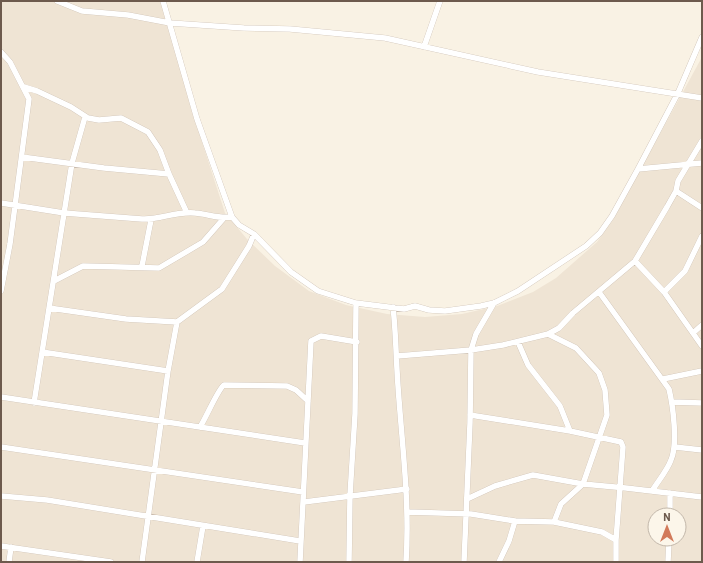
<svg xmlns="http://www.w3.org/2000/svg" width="703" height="563" viewBox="0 0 703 563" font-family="Barlow,sans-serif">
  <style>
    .residential { fill: #efe4d4; fill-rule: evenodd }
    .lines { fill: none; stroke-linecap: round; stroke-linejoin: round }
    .street-casing { stroke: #c8baac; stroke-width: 6 }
    .street { stroke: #fff; stroke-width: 5.5 }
  </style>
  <rect width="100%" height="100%" fill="#f9f2e4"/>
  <path class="residential" d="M1,1H162L191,108L225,213L247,239L275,266L309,291L346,305L387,314L425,317L462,314L497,306L533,292L556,278L597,242L613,220L702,57V562H1ZM655,515H679V539H655Z"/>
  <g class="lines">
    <defs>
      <path id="street" d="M57,1L82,11L128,15L170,23L244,28L290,29L385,38L538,72L702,98
        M163,1L197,119L232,217L239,225L254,234L291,272L318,291L356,303L404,309L415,306L429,310L445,311L481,306L494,303L518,291L586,246L600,233L612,216L638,169L702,163
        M424,47L440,1
        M1,52L10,62L29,99L10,244L1,291
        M24,87L37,91L71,107L88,118L99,120L121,118L148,132L160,150L169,174L187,213
        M22,157L104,168L169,174
        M638,169L678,93L702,37
        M676,191L702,208
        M1,203L64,213L142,219C160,220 176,211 195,213C208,214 219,219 232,217
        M635,261L664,292L702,346
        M142,266L151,220
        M54,281L83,266L159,268L203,242L224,218
        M599,292L669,389C673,406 678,444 671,460C667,471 658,481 652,491
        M664,292L685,271L702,236
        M393,307C396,333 396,359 398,386C402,445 410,503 406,562
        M49,308L126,319L177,322L222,289L249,246L254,234
        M693,333L702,325
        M548,334L576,348L599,373L605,390L607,415L583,484L561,504L554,522
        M518,342L528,365L560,406L570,431L621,442L623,447L616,540
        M42,352L168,371
        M397,356L471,350L503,345L548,334L559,328L573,313L635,261L667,207L676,191L678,181L702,141
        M663,379L702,371
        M1,397L305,443
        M672,402L702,403
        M34,403L72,163L85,117
        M470,415L570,431
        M200,427C206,418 218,389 224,385L287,386L296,390L308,401
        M1,447L303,492
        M675,447L702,450
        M1,496L47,500L300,541
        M467,499L495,486L533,475L583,484L626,488L702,497
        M304,502L407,489
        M407,512L471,514L515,521L554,522L602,532L616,540V562
        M670,515V493
        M1,546L111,562
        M9,562L11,547
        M142,562L168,371L177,322
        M197,562L203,526
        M300,562L311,341L321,336L357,342
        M349,562L350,495L355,414L356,303
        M464,562L470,423L471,350L476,334L494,303
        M499,562L509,541L515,521
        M668,562L669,539"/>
    </defs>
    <use href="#street" class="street-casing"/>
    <use href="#street" class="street"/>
  </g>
  <rect width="703" height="563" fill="none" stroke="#6d5a4d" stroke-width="4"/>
  <g transform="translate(667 527)"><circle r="19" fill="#fcf6ea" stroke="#c3b8ab"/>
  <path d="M0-3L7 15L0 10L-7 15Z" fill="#d27a5a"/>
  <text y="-6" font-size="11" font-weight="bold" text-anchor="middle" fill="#6d5a4d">N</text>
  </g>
</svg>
